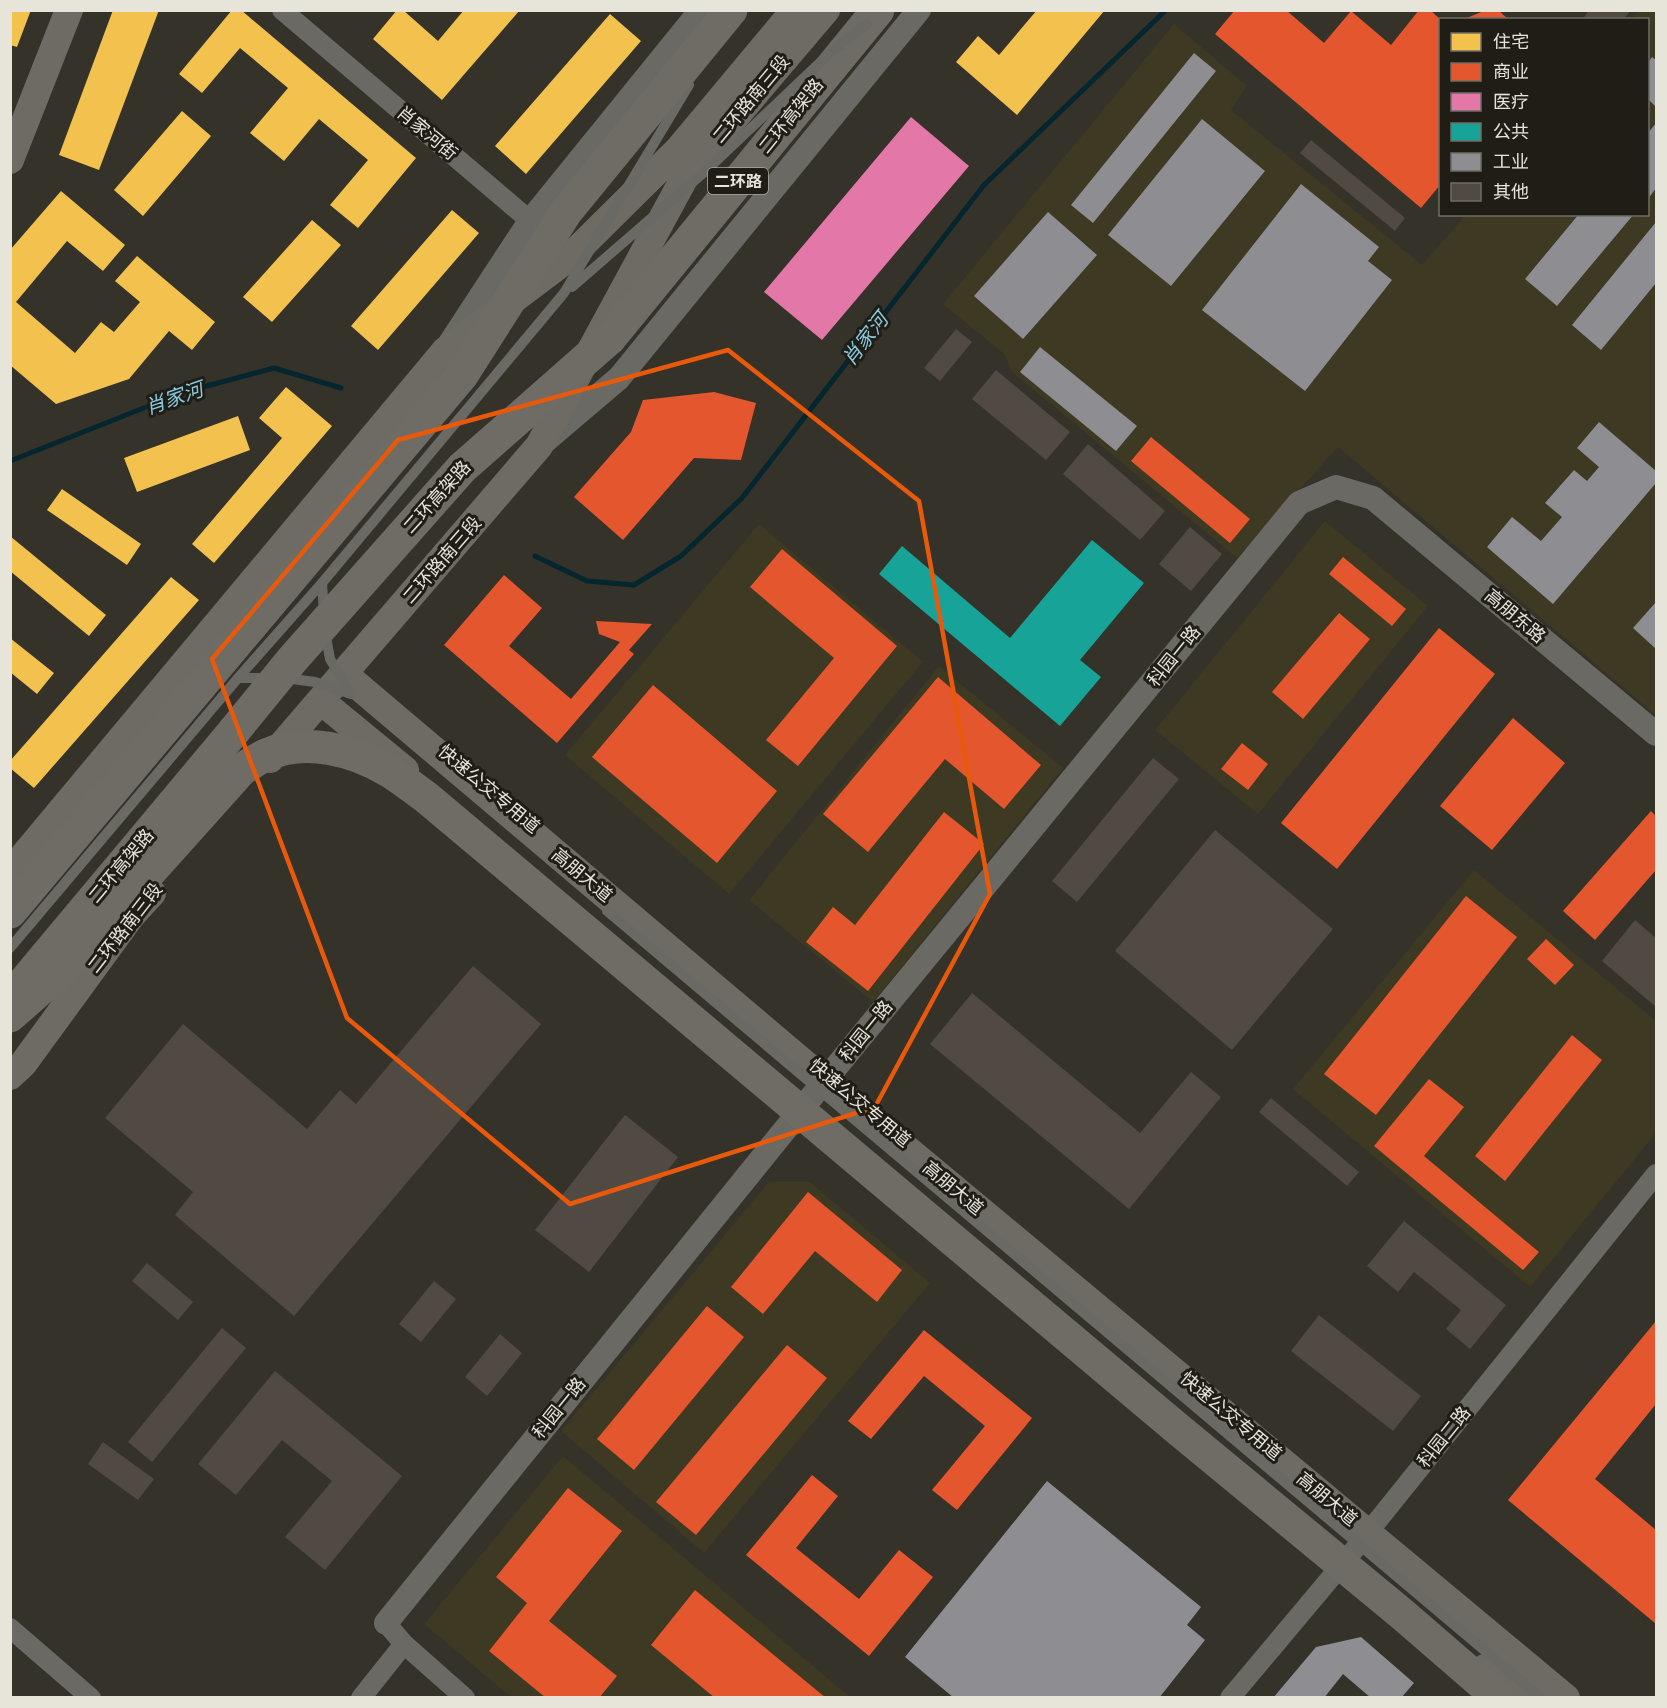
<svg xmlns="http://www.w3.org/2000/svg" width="1667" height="1708" viewBox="0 0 1667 1708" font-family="Helvetica,'Noto Sans SC',sans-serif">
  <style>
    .built { fill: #3e3923 }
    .homes { fill: #f2c14e }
    .shops { fill: #e4572e }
    .health { fill: #e377a8 }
    .public { fill: #17a398 }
    .industry { fill: #8d8d92 }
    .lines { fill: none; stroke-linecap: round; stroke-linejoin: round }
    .stream { stroke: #05262e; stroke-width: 5 }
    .building { fill: #504a43 }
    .service { stroke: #6b6964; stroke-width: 10 }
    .minor { stroke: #6b6964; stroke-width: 20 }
    .tertiary { stroke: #6b6964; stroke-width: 24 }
    .secondary { stroke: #6d6b64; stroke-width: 28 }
    .trunk { stroke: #6e6c65; stroke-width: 33 }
    .service-bridge { stroke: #6b6964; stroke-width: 10 }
    .trunk-bridge { stroke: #6e6c65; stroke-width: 33 }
    .marked { fill: none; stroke: #e8590c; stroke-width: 4.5; stroke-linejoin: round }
    .labels { text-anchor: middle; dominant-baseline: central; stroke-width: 6; stroke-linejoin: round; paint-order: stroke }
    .shield { fill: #1f1d15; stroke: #aba89f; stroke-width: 1.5 }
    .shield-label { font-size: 16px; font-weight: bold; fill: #e7e4da }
    .street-label { font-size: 18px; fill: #e7e4da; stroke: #1f1d15 }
    .water-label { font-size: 20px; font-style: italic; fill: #88cbe0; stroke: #1f1d15 }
  </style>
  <rect width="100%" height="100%" fill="#343229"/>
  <path class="built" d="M1639,11H1656V715L1338,447L1237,558L1012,372L1004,354L943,304L1174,24L1247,86L1231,110L1422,265L1466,215L1648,214V20L1631,19Z
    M1325,521L1428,606L1258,814L1155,730Z
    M759,524L923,662L729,894L565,755Z
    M939,666L1063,768L873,1002L749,900Z
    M1474,870L1656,1021V1133L1530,1287L1293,1089Z
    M769,1182H810L930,1283L704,1553L561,1431Z
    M563,1456L850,1697H511L424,1624Z"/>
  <path class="homes" d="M10,10H31L17,47L10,45Z
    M113,10H159L99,170L59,155Z
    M232,10H241L416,158L358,228L330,205L368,160L319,119L284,161L250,133L288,88L240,48L202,93L179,74Z
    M397,10H403L438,41L464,10H520L442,100L373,39Z
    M1037,10H1105L1017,115L956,62L978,36L999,55Z
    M610,14L641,41L526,174L495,146Z
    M182,111L211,136L143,216L114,190Z
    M61,191L125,245L103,271L67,241L16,302L75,353L101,322L114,332L140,302L115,281L137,256L215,322L192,350L169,331L129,379L56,404L10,365V250Z
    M452,210L479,233L378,350L351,326Z
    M312,220L341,245L272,322L243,297Z
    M286,387L332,426L214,563L192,544L282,438L259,418Z
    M238,416L250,450L137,492L124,458Z
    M62,489L141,544L127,565L47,510Z
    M10,536L106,615L89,636L10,571Z
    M171,577L199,600L34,788L10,768V761Z
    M10,638L54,673L37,694L10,672Z"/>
  <path class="shops" d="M1235,10H1286L1324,43L1351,11L1391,45L1419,10H1430L1440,19V185L1421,208L1215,34Z
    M1486,10H1498L1509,20H1462Z
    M714,392L756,403L741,460L694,458L623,540L574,497L631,432L643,400Z
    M1151,437L1250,519L1230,543L1131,461Z
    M782,549L897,646L798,766L766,740L834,658L750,587Z
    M1343,557L1406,609L1392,626L1329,574Z
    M504,575L542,608L509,646L571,699L620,642L599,634L596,621L652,624L629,650L634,654L557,743L444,645Z
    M1339,613L1370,639L1303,719L1272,692Z
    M1439,628L1495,674L1337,869L1281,823Z
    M938,677L1041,765L1004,809L945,759L868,852L823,814Z
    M653,685L777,791L717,863L592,757Z
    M1513,718L1565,763L1492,850L1440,806Z
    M1242,743L1268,764L1248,790L1221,769Z
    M1651,811L1656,816V870L1595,940L1563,911Z
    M944,812L984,844L868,991L806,942L833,907L855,925Z
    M1466,896L1517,937L1376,1115L1324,1074Z
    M1546,939L1574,965L1555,985L1527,959Z
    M1572,1035L1602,1060L1505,1181L1475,1156Z
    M1429,1079L1464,1107L1424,1156L1539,1252L1523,1270L1374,1146Z
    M808,1192L902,1270L877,1302L815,1251L763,1314L731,1287Z
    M707,1306L744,1337L634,1470L597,1439Z
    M1656,1321V1404L1595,1479L1656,1530V1624L1508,1500Z
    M924,1330L1032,1418L957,1510L932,1490L985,1426L924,1376L871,1439L848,1421Z
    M787,1345L827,1378L696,1535L656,1502Z
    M812,1475L838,1496L796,1548L859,1599L899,1550L933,1577L869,1656L746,1555Z
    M568,1488L622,1531L549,1621L617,1676L599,1698H546L489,1651L527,1603L496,1577Z
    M695,1590L826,1698H715L651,1645Z"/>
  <path class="health" d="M911,117L969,166L822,340L764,292Z"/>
  <path class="public" d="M1092,540L1144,583L1080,660L1101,677L1060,726L879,574L902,546L1010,638Z"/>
  <path class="industry" d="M1194,53L1216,71L1093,223L1071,205Z
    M1652,57L1656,60V107L1648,99V63Z
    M1202,119L1265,171L1171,286L1108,235Z
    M1656,123V188L1648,199V133Z
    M1301,184L1379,247L1368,261L1392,280L1305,391L1202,310Z
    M1048,212L1097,255L1023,339L974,296Z
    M1579,214H1634L1557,306L1525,279Z
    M1656,222V283L1601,350L1572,325Z
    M1040,347L1137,426L1116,451L1020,372Z
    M1599,422L1656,471V483L1553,604L1487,547L1512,517L1541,541L1562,517L1545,503L1574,470L1587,481L1599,467L1577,448Z
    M1656,602V649L1633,628Z
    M1047,1481L1201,1607L1187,1625L1205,1640L1159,1698H954L905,1657Z
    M1361,1637L1414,1683L1401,1698H1371L1343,1674L1324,1698H1273L1316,1647Z"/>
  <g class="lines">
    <path class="stream" d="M10,461L184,392L274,368L341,388
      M535,556L587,581L634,585L681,556L742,498L984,185L1166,10"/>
  </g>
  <path class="building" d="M1589,10H1631L1623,20H1582Z
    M1311,140L1405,218L1395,231L1300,153Z
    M956,329L972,342L940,381L924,368Z
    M996,370L1070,432L1046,460L972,399Z
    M1088,444L1165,511L1140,540L1063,474Z
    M1190,527L1222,554L1191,591L1159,564Z
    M1153,758L1179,779L1077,902L1052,881Z
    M1215,830L1333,929L1232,1050L1115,951Z
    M1635,920L1656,938V1007L1602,961Z
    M473,966L541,1024L294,1316L175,1215L193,1192L105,1118L183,1024L307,1129L340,1090L356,1104Z
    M972,993L1140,1133L1191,1072L1221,1097L1129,1209L930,1044Z
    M1271,1098L1359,1172L1347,1186L1259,1112Z
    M625,1115L678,1157L589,1272L535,1230Z
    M1404,1221L1506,1305L1470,1349L1446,1329L1461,1310L1414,1272L1398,1292L1367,1266Z
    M147,1263L193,1302L178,1320L132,1281Z
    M434,1281L456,1299L421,1342L399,1324Z
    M1319,1315L1421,1396L1393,1431L1291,1351Z
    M222,1328L246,1348L152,1462L128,1442Z
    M500,1334L522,1353L487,1396L465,1377Z
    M275,1371L402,1476L325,1570L285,1537L332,1481L282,1440L236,1495L198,1464Z
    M103,1442L154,1479L138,1500L88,1464Z"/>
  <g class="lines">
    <path class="service" d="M10,948L238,678L322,583"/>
    <path class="minor" d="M282,10L541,230
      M386,1623L404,1644L465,1698
      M10,1628L91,1698
      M361,1698L404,1644
      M1230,1698L1350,1555L1656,1174"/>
    <path class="tertiary" d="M450,343L530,221L701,10
      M545,441L619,378L919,10
      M386,1623L809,1100L1299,503L1336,487L1373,498L1656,734"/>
    <path class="secondary" d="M10,160L69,10
      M344,674L825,1081L1566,1698
      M321,701L405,770
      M270,759L539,446L686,175L826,10
      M10,872L445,351L571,256L679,149L795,10
      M10,1076L23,1064L131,916L152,893
      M1485,1668L1520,1698"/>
    <path class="trunk" d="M610,338L878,10
      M10,999L234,731"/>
    <path class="service-bridge" d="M572,287L709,168L833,50L867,24
      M324,613L322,583L564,293L689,85
      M325,631L330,659L351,694
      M238,678H269
      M285,678L315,682L351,694
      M607,911L1541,1698"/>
    <path class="trunk-bridge" d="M234,731L292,660L462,468L610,338
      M10,912L462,375L566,212L731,10
      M10,1016L61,971L242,769C250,765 258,758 266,755C305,737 354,750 389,771C402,779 415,789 427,798L1179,1430L1402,1614L1499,1698"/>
  </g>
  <path class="marked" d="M728,350L919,501L990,894L875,1107L570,1204L347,1018L212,659L398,440Z"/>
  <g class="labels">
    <rect class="shield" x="708" y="168" width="60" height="26" rx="4.5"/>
    <g class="shield-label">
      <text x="738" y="181">二环路</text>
    </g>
    <g class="street-label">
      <text transform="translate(751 99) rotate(-50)">二环路南三段</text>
      <text transform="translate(791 116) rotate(-51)">二环高架路</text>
      <text transform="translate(427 133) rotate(40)">肖家河街</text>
      <text transform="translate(437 497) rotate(-48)">二环高架路</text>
      <text transform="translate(442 560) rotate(-49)">二环路南三段</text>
      <text transform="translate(1515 616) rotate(40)">高朋东路</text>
      <text transform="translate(1174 656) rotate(-51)">科园一路</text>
      <text transform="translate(489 789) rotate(40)">快速公交专用道</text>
      <text transform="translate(121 866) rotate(-50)">二环高架路</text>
      <text transform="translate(582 875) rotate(40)">高朋大道</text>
      <text transform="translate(125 928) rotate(-52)">二环路南三段</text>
      <text transform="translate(866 1031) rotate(-51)">科园一路</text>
      <text transform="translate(860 1103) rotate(40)">快速公交专用道</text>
      <text transform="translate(953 1188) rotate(40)">高朋大道</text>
      <text transform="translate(559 1408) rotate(-51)">科园一路</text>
      <text transform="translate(1231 1416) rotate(40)">快速公交专用道</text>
      <text transform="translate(1444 1437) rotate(-51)">科园二路</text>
      <text transform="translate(1327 1499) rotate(40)">高朋大道</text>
    </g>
    <g class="water-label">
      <text transform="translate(865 339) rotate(-52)">肖家河</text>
      <text transform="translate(174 398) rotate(-19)">肖家河</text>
    </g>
  </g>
  <rect width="1667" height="1708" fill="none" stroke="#e7e4da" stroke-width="24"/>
  <rect x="1439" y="18" width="210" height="198" fill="#1f1d15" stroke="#6f6d64" stroke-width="1.5"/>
  <rect x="1451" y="33" width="30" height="18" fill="#f2c14e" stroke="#6f6d64" stroke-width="1.5"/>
  <text x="1493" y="48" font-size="18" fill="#e7e4da">住宅</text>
  <rect x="1451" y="63" width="30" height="18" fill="#e4572e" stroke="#6f6d64" stroke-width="1.5"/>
  <text x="1493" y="78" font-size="18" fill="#e7e4da">商业</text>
  <rect x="1451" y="93" width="30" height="18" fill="#e377a8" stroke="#6f6d64" stroke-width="1.5"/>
  <text x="1493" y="108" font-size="18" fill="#e7e4da">医疗</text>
  <rect x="1451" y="123" width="30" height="18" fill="#17a398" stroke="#6f6d64" stroke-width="1.5"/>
  <text x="1493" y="138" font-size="18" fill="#e7e4da">公共</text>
  <rect x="1451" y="153" width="30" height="18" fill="#8d8d92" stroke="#6f6d64" stroke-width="1.5"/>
  <text x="1493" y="168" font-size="18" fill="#e7e4da">工业</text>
  <rect x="1451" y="183" width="30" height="18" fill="#504a43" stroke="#6f6d64" stroke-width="1.5"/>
  <text x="1493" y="198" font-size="18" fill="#e7e4da">其他</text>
</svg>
